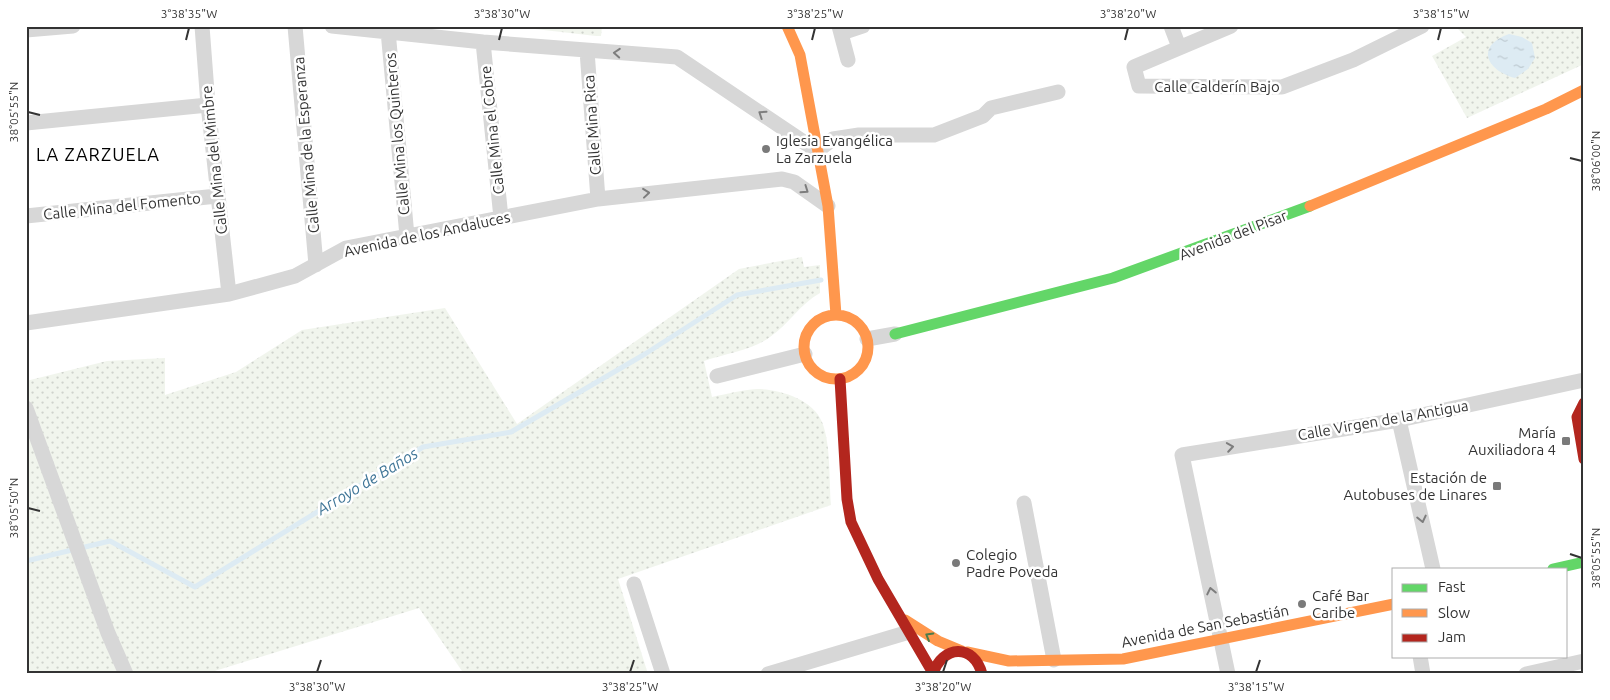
<svg xmlns="http://www.w3.org/2000/svg" width="1610" height="700" viewBox="0 0 1610 700" font-family="Ubuntu,sans-serif">
  <style>
    .grass { fill: url(#grass-dots) }
    .water { fill: url(#water-ripples) }
    .lines { fill: none; stroke-linecap: round; stroke-linejoin: round }
    .stream { stroke: #ddebf3; stroke-width: 5 }
    .street { stroke: #d7d7d7; stroke-width: 15 }
    .fast { stroke: #63d668; stroke-width: 11 }
    .slow { stroke: #ff974d; stroke-width: 11 }
    .jam { stroke: #b3261e; stroke-width: 11 }
    .oneway { stroke: #7d7d7d }
    .oneway2 { stroke: #497c4b }
    .ticks { fill: none; stroke: #333; stroke-width: 2 }
    .poi-dot { fill: #7a7a7a; stroke: #fff; stroke-width: 2 }
    .labels { text-anchor: middle; dominant-baseline: central; stroke-width: 5; stroke-linejoin: round; paint-order: stroke }
    .street-label { font-size: 15px; fill: #333; stroke: #fff }
    .poi-label { font-size: 15px; fill: #333; stroke: #fff; text-anchor: start }
    .water-label { font-size: 16px; font-style: italic; fill: #3f7597; stroke: #fff }
    .quarter-label { font-size: 18px; letter-spacing: 1px; fill: #000; stroke: #fff }
    .neatline { fill: none; stroke: #333; stroke-width: 2 }
    .ticks-label { font-size: 12px; text-anchor: middle; fill: #333 }
  </style>
  <defs>
    <pattern id="grass-dots" width="8" height="8" patternUnits="userSpaceOnUse" patternTransform="scale(1.25)"><rect width="8" height="8" fill="#f1f5ed"/><path d="M2 2h.1M6 6h.1" fill="none" stroke="#cfd2cc" stroke-width="1.8" stroke-linecap="round"/></pattern>
    <pattern id="water-ripples" width="26" height="14" patternUnits="userSpaceOnUse" patternTransform="scale(1.25)"><rect width="26" height="14" fill="#ddebf3"/><path d="M2 4q2-2 4 0t4 0M15 11q2-2 4 0t4 0" fill="none" stroke="#becad1"/></pattern>
  </defs>
  <rect width="100%" height="100%" fill="#fff"/>
  <path class="grass" d="M509,26H602L601,36H596Z
    M1462,26H1584V64L1467,118L1432,56L1466,37L1458,29Z
    M802,257L804,267L820,265V293C800,304 789,324 770,337C751,351 726,353 704,361L712,397C726,394 742,390 757,389C779,389 813,399 822,422C831,444 829,481 831,505L618,579L648,674H464L419,608L205,674H26V381L107,361L165,358V395L236,372L302,330L445,308L517,424L739,269Z"/>
  <path class="water" d="M1509,34L1522,37L1532,43L1535,58L1528,69L1515,78C1486,70 1475,46 1509,34Z"/>
  <g class="lines">
    <path class="stream" d="M26,561L110,541L195,587L423,447L511,432L645,354L737,295L821,280"/>
    <path class="street" d="M202,26L208,105L229,294
      M295,26L316,265
      M332,26L483,42L677,57L817,151L833,139L859,135H934L983,116L991,108L1058,92
      M839,26L848,60
      M1171,26L1179,47
      M1231,26L1134,67L1139,86L1282,87L1353,60L1422,26
      M26,30L73,26
      M388,31L407,236
      M842,33L863,26
      M483,42L501,218
      M587,51L598,199
      M26,123L208,105
      M26,216L217,196
      M26,323L229,294L295,276L346,248L598,199L782,179L794,182L828,206
      M867,339L895,334
      M717,376L805,354
      M26,408L108,633L126,674
      M1399,420L1433,569
      M1024,503L1054,660
      M634,584L663,674
      M1420,656L1423,674
      M768,674L909,632
      M1228,674L1182,455L1399,420L1584,380
      M1526,674L1584,661"/>
    <path class="fast" d="M895,334L1113,278L1310,206
      M1553,569L1584,562"/>
    <path class="slow" d="M787,26L800,55L828,206L836,315
      M1310,206L1546,109L1584,90
      M804 347a32 32 0 1 1 64 0a32 32 0 1 1-64 0Z
      M905,620L938,641L962,651
      M967,652L1009,661L1123,659L1394,604"/>
    <path class="jam" d="M840,379L847,499L851,522L878,579L933,673
      M1584,403L1577,417L1584,459
      M933,674C942,645 974,643 982,674"/>
  </g>
  <defs><path id="oneway-chevron" d="M-2-3.5L2.5 0L-2 3.5" fill="none" stroke-width="1.6" stroke-linecap="round" stroke-linejoin="round" transform="scale(1.25)"/></defs>
  <g class="oneway">
    <use href="#oneway-chevron" transform="translate(617 53) rotate(-176)"/>
    <use href="#oneway-chevron" transform="translate(762 114) rotate(-146)"/>
    <use href="#oneway-chevron" transform="translate(805 190) rotate(35)"/>
    <use href="#oneway-chevron" transform="translate(646 193) rotate(-6)"/>
    <use href="#oneway-chevron" transform="translate(1230 447) rotate(-9)"/>
    <use href="#oneway-chevron" transform="translate(1422 519) rotate(77)"/>
    <use href="#oneway-chevron" transform="translate(1211 591) rotate(-102)"/>
  </g>
  <use class="oneway2" href="#oneway-chevron" transform="translate(929 636) rotate(-150)"/>
  <path class="ticks" d="M186,40L189,28M499,40L502,28M812,40L815,28M1125,40L1128,28M1438,40L1441,28M28,112L40,115M1570,158L1582,161M28,508L40,511M1570,554L1582,558M317,672L321,660M630,672L634,660M943,672L947,660M1256,672L1260,660"/>
  <g class="poi-dot">
    <circle cx="766" cy="149" r="5"/>
    <rect x="1561" y="436" width="10" height="10" rx="2.5"/>
    <rect x="1492" y="481" width="10" height="10" rx="2.5"/>
    <circle cx="956" cy="563" r="5"/>
    <circle cx="1302" cy="604" r="5"/>
  </g>
  <g class="labels">
    <g class="street-label">
      <text x="1217" y="86">Calle Calderín Bajo</text>
      <text transform="translate(592 125) rotate(-94)">Calle Mina Rica</text>
      <text transform="translate(492 130) rotate(-96)">Calle Mina el Cobre</text>
      <text transform="translate(397 134) rotate(-95)">Calle Mina los Quinteros</text>
      <text transform="translate(306 145) rotate(-95)">Calle Mina de la Esperanza</text>
      <text transform="translate(214 160) rotate(-96)">Calle Mina del Mimbre</text>
      <text transform="translate(122 206) rotate(-6)">Calle Mina del Fomento</text>
      <text transform="translate(427 234) rotate(-12)">Avenida de los Andaluces</text>
      <text transform="translate(1233 235) rotate(-21)">Avenida del Pisar</text>
      <text transform="translate(1383 420) rotate(-10)">Calle Virgen de la Antigua</text>
      <text transform="translate(1205 626) rotate(-11)">Avenida de San Sebastián</text>
    </g>
    <g class="poi-label">
      <text x="776" y="140">Iglesia Evangélica<tspan x="776" dy="17">La Zarzuela</tspan></text>
      <text x="1556" y="432" text-anchor="end">María<tspan x="1556" dy="17">Auxiliadora 4</tspan></text>
      <text x="1487" y="477" text-anchor="end">Estación de<tspan x="1487" dy="17">Autobuses de Linares</tspan></text>
      <text x="966" y="554">Colegio<tspan x="966" dy="17">Padre Poveda</tspan></text>
      <text x="1312" y="595">Café Bar<tspan x="1312" dy="17">Caribe</tspan></text>
    </g>
    <g class="water-label">
      <text transform="translate(367 481) rotate(-31)">Arroyo de Baños</text>
    </g>
    <g class="quarter-label">
      <text x="98" y="154">LA ZARZUELA</text>
    </g>
  </g>
  <rect width="1610" height="700" fill="none" stroke="#ffffff" stroke-width="55"/>
  <rect x="1392" y="568" width="175" height="90" fill="#ffffff" stroke="#adadad"/>
  <rect x="1402" y="584" width="25" height="8" fill="#63d668" stroke="#adadad"/>
  <text x="1438" y="592" font-size="15" fill="#333333">Fast</text>
  <rect x="1402" y="609" width="25" height="8" fill="#ff974d" stroke="#adadad"/>
  <text x="1438" y="618" font-size="15" fill="#333333">Slow</text>
  <rect x="1402" y="634" width="25" height="8" fill="#b3261e" stroke="#adadad"/>
  <text x="1438" y="642" font-size="15" fill="#333333">Jam</text>
  <rect x="28" y="28" width="1554" height="644" class="neatline"/>
  <g class="ticks-label">
    <text x="189" y="18">3°38'35"W</text>
    <text x="502" y="18">3°38'30"W</text>
    <text x="815" y="18">3°38'25"W</text>
    <text x="1128" y="18">3°38'20"W</text>
    <text x="1441" y="18">3°38'15"W</text>
    <text transform="translate(14 112) rotate(-90)" y="4">38°05'55"N</text>
    <text transform="translate(1596 161) rotate(-90)" y="4">38°06'00"N</text>
    <text transform="translate(14 508) rotate(-90)" y="4">38°05'50"N</text>
    <text transform="translate(1596 558) rotate(-90)" y="4">38°05'55"N</text>
    <text x="317" y="691">3°38'30"W</text>
    <text x="630" y="691">3°38'25"W</text>
    <text x="943" y="691">3°38'20"W</text>
    <text x="1256" y="691">3°38'15"W</text>
  </g>
</svg>
